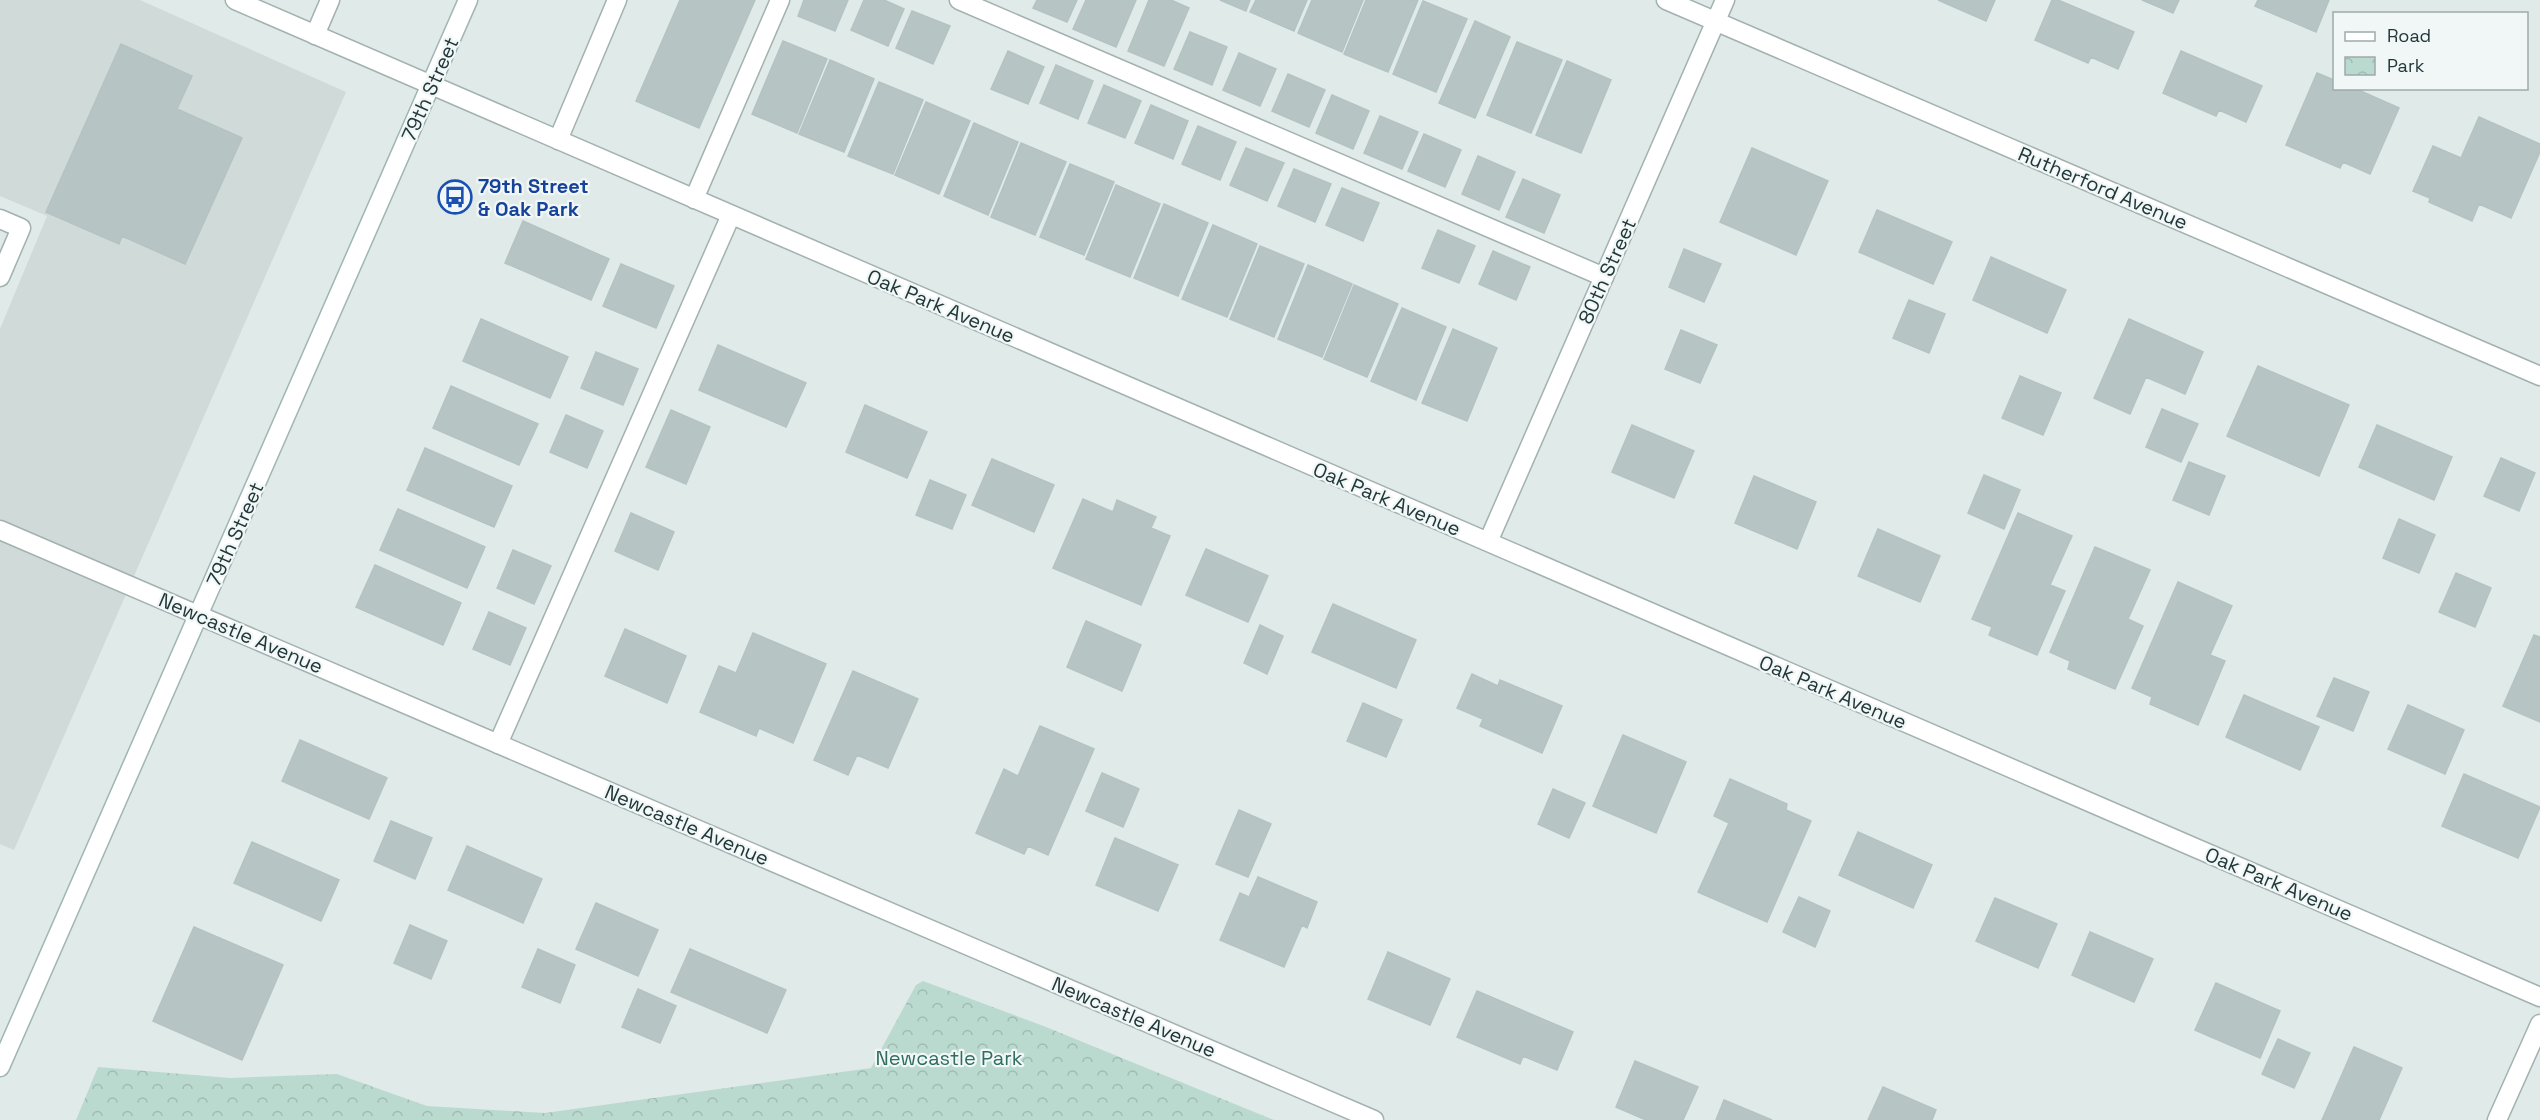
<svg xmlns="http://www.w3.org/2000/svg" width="2540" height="1120" viewBox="0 0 2540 1120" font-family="'Space Grotesk',sans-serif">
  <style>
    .built { fill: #cfdad9 }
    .park { fill: url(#park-crowns) }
    .building { fill: #b6c5c3; stroke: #b3c3c3; stroke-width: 1.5 }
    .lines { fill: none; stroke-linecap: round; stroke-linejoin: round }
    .service-casing { stroke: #a3b1b1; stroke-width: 21 }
    .minor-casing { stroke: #a3b1b1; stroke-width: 21 }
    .secondary-casing { stroke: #a0b5b5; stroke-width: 21 }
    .service { stroke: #fff; stroke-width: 18 }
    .minor { stroke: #fff; stroke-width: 18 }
    .secondary { stroke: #fff; stroke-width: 18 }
    .labels { text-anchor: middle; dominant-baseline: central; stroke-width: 4.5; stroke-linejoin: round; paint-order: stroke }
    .street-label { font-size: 20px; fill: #223739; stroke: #f0f7f6 }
    .transit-label { font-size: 20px; font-weight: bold; fill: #164399; stroke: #f0f7f6; text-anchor: start }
    .park-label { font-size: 20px; fill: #2f6d5f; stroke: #f0f7f6 }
  </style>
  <defs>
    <pattern id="park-crowns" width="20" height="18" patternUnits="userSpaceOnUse" patternTransform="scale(1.5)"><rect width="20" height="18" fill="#badacf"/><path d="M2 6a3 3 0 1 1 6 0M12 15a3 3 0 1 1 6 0" fill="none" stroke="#a0bcb2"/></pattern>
  </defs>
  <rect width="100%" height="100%" fill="#e0eae9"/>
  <path class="built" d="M0,0H140L346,92L14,850L0,844V329L47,216L0,196Z"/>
  <path class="park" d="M923,981L1046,1027L1274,1120H76L98,1067L230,1078L337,1074L427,1106L545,1113L871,1068L916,985Z"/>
  <path class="building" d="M680,0H755L699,128L636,101Z
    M804,0H848L835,31L798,16Z
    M864,0H884L904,9L888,46L851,30Z
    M1037,0H1077L1067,22L1033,8Z
    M1086,0H1136L1116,47L1073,29Z
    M1149,0H1171L1189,8L1164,66L1128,51Z
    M1220,0H1250L1246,11Z
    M1256,0H1307L1294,31L1250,12Z
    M1312,0H1363L1342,52L1298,33Z
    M1366,0H1418L1388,72L1344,54Z
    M1938,0H1995L1986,21Z
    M2052,0H2058L2134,32L2118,69L2091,57L2088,63L2035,40Z
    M2142,0H2179L2173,13Z
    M2258,0H2329L2316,32L2255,6Z
    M1423,1L1467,19L1436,92L1393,74Z
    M912,11L950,26L933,64L896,48Z
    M1475,21L1510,37L1475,118L1439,103Z
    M1190,32L1227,47L1212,85L1174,69Z
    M783,41L827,59L797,133L752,114Z
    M1517,42L1562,60L1531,133L1487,115Z
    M121,44L192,76L177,109L242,138L185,264L122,236L119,244L46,212Z
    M1008,51L1044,67L1028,104L991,89Z
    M2181,51L2262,86L2246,122L2219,110L2216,116L2163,93Z
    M1239,53L1276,69L1260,106L1223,90Z
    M830,60L874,79L844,152L799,134Z
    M1567,61L1611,80L1581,153L1536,135Z
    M1056,65L1093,81L1078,119L1040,103Z
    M2317,73L2334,80V88H2354L2399,108L2370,174L2343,162L2340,168L2286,145Z
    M1288,74L1325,90L1309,127L1272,111Z
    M879,82L923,100L893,174L848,156Z
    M1104,85L1141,101L1125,138L1088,123Z
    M1332,95L1369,111L1353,149L1316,133Z
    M926,102L970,121L939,194L895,175Z
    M1151,105L1188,121L1173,159L1135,143Z
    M1380,116L1418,132L1402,169L1364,153Z
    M2479,117L2540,144V152L2511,218L2479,204L2472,221L2429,202L2430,198L2413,191L2433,146L2461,158Z
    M974,123L1018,142L988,215L944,196Z
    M1198,126L1236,142L1220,180L1182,164Z
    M1424,134L1461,150L1445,187L1408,171Z
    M1021,143L1066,162L1035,235L991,217Z
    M1246,148L1284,163L1267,201L1230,185Z
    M1752,148L1828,181L1796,255L1720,222Z
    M1478,156L1515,172L1499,210L1462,194Z
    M1070,164L1114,182L1084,255L1040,237Z
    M1294,169L1331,184L1315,222L1278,206Z
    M1523,179L1560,195L1544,233L1506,217Z
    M1116,185L1160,204L1130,277L1086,259Z
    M1342,188L1379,203L1363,241L1326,225Z
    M1164,204L1208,223L1178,296L1134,278Z
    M1877,210L1952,242L1933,284L1859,252Z
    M523,221L609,259L591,300L505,263Z
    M1213,225L1257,244L1227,317L1182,299Z
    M1438,230L1475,246L1459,283L1422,268Z
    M1260,246L1304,264L1274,337L1230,319Z
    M1684,249L1721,264L1704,302L1669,287Z
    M1493,251L1530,267L1516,300L1479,284Z
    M1991,257L2066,290L2047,333L1973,300Z
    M621,264L674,286L656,328L603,306Z
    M1308,265L1352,284L1322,357L1278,339Z
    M1354,285L1398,304L1367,377L1324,359Z
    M1909,300L1945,314L1929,353L1893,338Z
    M1402,308L1446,327L1416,400L1371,381Z
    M481,319L568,357L550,398L463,361Z
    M2129,319L2203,352L2185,394L2146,377L2130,414L2094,398Z
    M1453,329L1497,348L1467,421L1422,403Z
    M1681,330L1717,345L1700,383L1665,369Z
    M718,345L806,383L786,427L699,390Z
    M596,352L638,369L623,405L581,388Z
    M2258,366L2349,405L2319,476L2227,436Z
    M2020,376L2061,393L2043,435L2002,418Z
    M451,386L538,424L519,465L433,428Z
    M865,405L927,432L907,478L846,452Z
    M2162,409L2198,424L2181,462L2146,447Z
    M671,410L710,427L686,484L646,467Z
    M566,415L603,431L587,468L550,452Z
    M1632,425L1694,451L1674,498L1612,472Z
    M2377,425L2452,457L2434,500L2359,467Z
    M425,448L512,486L494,527L407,490Z
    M2501,458L2535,473L2519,511L2484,496Z
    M992,459L1054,485L1034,532L972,505Z
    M2189,462L2225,476L2209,515L2173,500Z
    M1984,475L2020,490L2004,529L1968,513Z
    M1754,476L1816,502L1797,549L1735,523Z
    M930,480L966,495L952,529L916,515Z
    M1083,499L1113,512L1117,500L1156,517L1151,528L1170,536L1141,605L1053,568Z
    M398,509L485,547L467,588L380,550Z
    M631,513L674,532L658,570L615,551Z
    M2018,513L2072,536L2050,585L2065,591L2037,655L1989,635L1992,627L1972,619Z
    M2399,519L2435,535L2419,573L2383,558Z
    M1878,529L1940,556L1920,602L1858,576Z
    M2095,547L2150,570L2128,619L2143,626L2115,689L2068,669L2070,661L2050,652Z
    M1206,549L1268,576L1248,622L1186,595Z
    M513,550L551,566L534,604L497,588Z
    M375,565L461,603L443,645L356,607Z
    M2456,573L2491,588L2475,627L2439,612Z
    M2178,582L2232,606L2210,655L2225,661L2198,725L2150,704L2152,697L2132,688Z
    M1333,604L1416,640L1396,688L1312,652Z
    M489,612L526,628L510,665L473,649Z
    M1086,621L1141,645L1122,691L1067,667Z
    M1260,625L1283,636L1267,674L1244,663Z
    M625,629L686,656L667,703L605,676Z
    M753,633L826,664L793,743L759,728L756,736L700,712L719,666L736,673Z
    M2534,635L2540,637V722L2503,706Z
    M853,671L918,699L888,768L857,755L848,775L814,760Z
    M1472,674L1498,686L1500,680L1562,706L1542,753L1480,726L1483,719L1457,708Z
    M2334,678L2369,692L2353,731L2317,716Z
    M2244,695L2319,727L2300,770L2226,737Z
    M1363,703L1402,720L1386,757L1347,741Z
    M2408,705L2464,730L2445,774L2388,749Z
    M1040,726L1094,749L1048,855L1028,846L1024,854L976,833L1004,769L1018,776Z
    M1623,735L1686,762L1656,833L1593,806Z
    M300,740L387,778L369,819L282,781Z
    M1102,773L1139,789L1123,827L1086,811Z
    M2464,774L2540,807L2518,858L2442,826Z
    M1730,779L1787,804L1786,810L1811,821L1767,922L1698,892L1729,823L1714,816Z
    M1553,789L1585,803L1569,838L1538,824Z
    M1239,810L1271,824L1248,877L1216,864Z
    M391,821L432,838L415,879L374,861Z
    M1858,832L1932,865L1913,908L1839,875Z
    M1115,838L1178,865L1158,911L1096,885Z
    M252,842L339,880L321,921L234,883Z
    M467,846L542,879L523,923L448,890Z
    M1258,877L1317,902L1307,928L1302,925L1284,967L1220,940L1240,893L1249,897Z
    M1799,897L1830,911L1815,947L1783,932Z
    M1995,898L2057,924L2038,968L1976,941Z
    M596,903L658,930L638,976L576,949Z
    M410,925L447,941L431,979L394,963Z
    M194,927L283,965L242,1060L153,1021Z
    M2090,932L2153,959L2134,1002L2072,975Z
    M538,949L575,965L560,1003L522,987Z
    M690,949L786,990L767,1033L671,992Z
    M1388,952L1450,979L1430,1025L1368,999Z
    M2216,983L2280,1011L2260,1058L2195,1030Z
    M638,989L676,1006L660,1043L622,1027Z
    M1477,991L1573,1032L1557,1070L1523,1056L1520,1064L1457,1037Z
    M2278,1039L2310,1053L2294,1088L2262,1074Z
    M2354,1047L2402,1068L2379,1120H2322Z
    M1635,1061L1698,1087L1683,1120H1646L1616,1107Z
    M1883,1087L1936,1110L1932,1120H1868Z
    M1724,1100L1772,1120H1716Z"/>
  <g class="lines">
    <defs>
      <path id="service" d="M959,0L1604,277
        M315,35L330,0
        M558,140L617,0
        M694,199L780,0
        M0,219L21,228L0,277
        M498,744L731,215"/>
      <path id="minor" d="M235,0L2540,997
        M1666,0L2540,376
        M0,530L1374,1120
        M1488,542L1725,0
        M2497,1120L2540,1024"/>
      <path id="secondary" d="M0,1067L468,0"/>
    </defs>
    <use href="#service" class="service-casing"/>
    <use href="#minor" class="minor-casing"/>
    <use href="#secondary" class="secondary-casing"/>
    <use href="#service" class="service"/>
    <use href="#minor" class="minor"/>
    <use href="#secondary" class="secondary"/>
  </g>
  <defs>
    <symbol id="bus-ring" viewBox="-11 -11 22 22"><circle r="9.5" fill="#f0f7f6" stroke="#1a4fb4" stroke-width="1.5"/><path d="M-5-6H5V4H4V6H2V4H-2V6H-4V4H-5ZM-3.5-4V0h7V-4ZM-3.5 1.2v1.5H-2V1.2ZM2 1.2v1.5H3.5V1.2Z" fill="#1a4fb4"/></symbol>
  </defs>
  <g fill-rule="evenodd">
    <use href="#bus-ring" x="436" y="178" width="38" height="38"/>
  </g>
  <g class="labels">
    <g class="street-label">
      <text transform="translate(430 89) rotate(-66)">79th Street</text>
      <text transform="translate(2103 188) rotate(23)">Rutherford Avenue</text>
      <text transform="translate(1607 271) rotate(-66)">80th Street</text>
      <text transform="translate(941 306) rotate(23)">Oak Park Avenue</text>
      <text transform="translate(1387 499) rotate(23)">Oak Park Avenue</text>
      <text transform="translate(235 534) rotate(-66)">79th Street</text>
      <text transform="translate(241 633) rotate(23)">Newcastle Avenue</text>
      <text transform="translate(1833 692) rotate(23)">Oak Park Avenue</text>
      <text transform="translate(687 825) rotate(23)">Newcastle Avenue</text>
      <text transform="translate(2279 884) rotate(23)">Oak Park Avenue</text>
      <text transform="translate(1134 1017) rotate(23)">Newcastle Avenue</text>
    </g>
    <g class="transit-label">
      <text x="478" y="186">79th Street<tspan x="478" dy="23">&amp; Oak Park</tspan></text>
    </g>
    <g class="park-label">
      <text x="949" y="1058">Newcastle Park</text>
    </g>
  </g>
  <rect x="2333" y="12" width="195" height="78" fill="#f0f7f6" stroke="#9eaaaa" stroke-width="1.5"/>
  <rect x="2345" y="32" width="30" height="9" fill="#ffffff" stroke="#9eaaaa" stroke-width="1.5"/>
  <text x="2387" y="42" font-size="18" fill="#223739">Road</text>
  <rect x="2345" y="57" width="30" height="18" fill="url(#park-crowns)" stroke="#9eaaaa" stroke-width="1.5"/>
  <text x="2387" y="72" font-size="18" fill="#223739">Park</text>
</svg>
